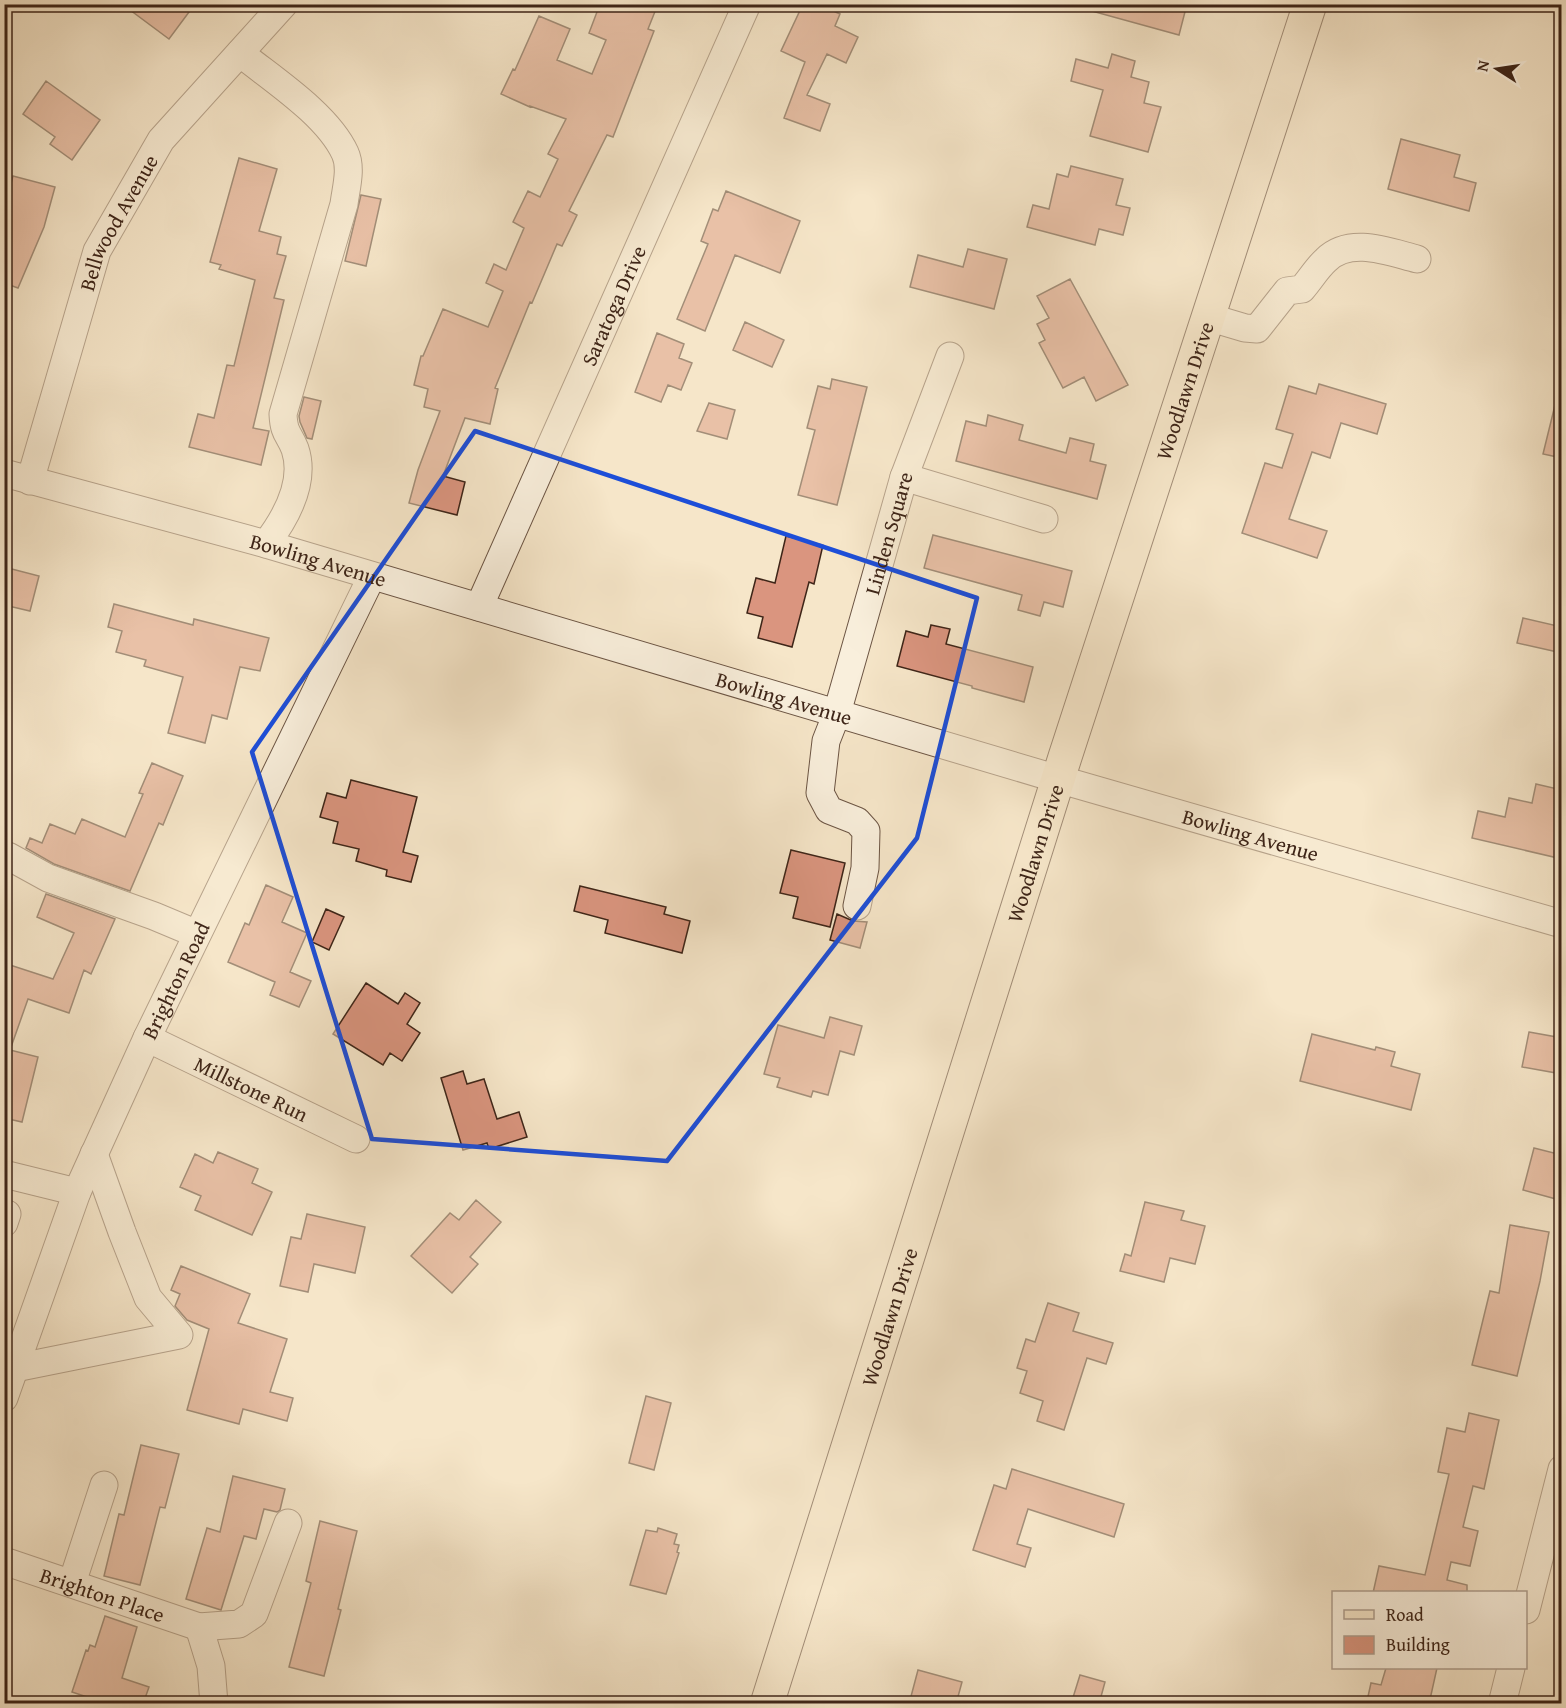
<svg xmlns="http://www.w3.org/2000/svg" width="1566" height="1708" viewBox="0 0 1566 1708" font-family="'Gentium Book Plus',serif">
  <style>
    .building { fill: #da957f; stroke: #3e2518; stroke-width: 1.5 }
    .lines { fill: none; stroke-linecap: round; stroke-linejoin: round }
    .minor-casing { stroke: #6c5544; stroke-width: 29 }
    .major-casing { stroke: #3e2518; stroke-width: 35 }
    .minor { stroke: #f9efdc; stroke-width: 27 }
    .major { stroke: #f6e6c9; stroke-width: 33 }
    .marked { fill: none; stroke: #1d4ed8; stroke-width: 4.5; stroke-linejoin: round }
    .labels { text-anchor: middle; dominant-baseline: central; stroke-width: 6; stroke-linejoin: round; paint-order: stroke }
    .street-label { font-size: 21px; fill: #3e2518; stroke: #f9efdc }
  </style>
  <rect width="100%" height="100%" fill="#f6e6c9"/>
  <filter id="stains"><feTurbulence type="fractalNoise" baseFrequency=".00333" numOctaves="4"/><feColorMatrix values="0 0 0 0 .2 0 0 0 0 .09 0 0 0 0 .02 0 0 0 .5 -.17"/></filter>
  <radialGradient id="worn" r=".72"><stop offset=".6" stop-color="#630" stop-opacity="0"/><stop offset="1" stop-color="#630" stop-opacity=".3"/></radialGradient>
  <path class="building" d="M122,4H195L169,39Z
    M600,4H658L648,29L654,31L613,137L607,135L569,211L577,215L562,246L557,244L532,303L530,302L495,388L498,389L490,424L465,418L443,476L465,482L457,515L409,503L418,470L440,411L424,407L428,389L414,385L421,356H423L443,309L488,327L503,291L486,283L494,264L506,270L524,228L513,222L528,191L540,197L558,159L548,154L566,119L530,106V107L501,94L513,69L515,70L539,16L570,29L557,60L592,74L606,40L589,33Z
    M803,4H818L840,14L835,26L858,37L846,63L827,54L807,95L830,104L820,131L784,118L805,62L781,51Z
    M1089,4H1187L1179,35L1088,10Z
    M1112,54L1135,61L1131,77L1149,82L1144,103L1161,107L1148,152L1090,136L1103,90L1071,81L1076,59L1108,68Z
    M46,81L100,120L72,160L50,144L55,137L23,114Z
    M1401,139L1460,155L1454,177L1476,183L1469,211L1388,189Z
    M239,158L277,169L259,231L281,237L277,254L286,256L274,298L284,300L253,428L269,431L261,465L189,447L198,414L214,418L227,365L234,366L255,280L219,269L221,265L210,262Z
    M1071,166L1123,179L1116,205L1130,208L1123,235L1099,229L1095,245L1027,227L1033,205L1049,209L1057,174L1068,177Z
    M13,176L55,187L44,227L18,288L4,283V236L11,221L4,219V209Z
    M726,191L800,221L780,273L735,255L705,331L677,319L708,244L701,241L713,209L718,211Z
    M361,195L381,199L366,266L345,261Z
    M968,249L1007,259L994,309L910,287L918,255L963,267Z
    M1070,279L1128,385L1096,401L1084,377L1063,388L1039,343L1045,340L1037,324L1049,318L1037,296Z
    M745,322L784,340L772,367L733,350Z
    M657,333L684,344L679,358L692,363L681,390L668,385L661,402L635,392Z
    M832,379L867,387L837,505L798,495L815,430L807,428L818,386L830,389Z
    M1319,384L1386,404L1377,434L1341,423L1330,458L1312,452L1289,519L1327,531L1317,558L1242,533L1265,463L1282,468L1293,434L1276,429L1289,386L1316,394Z
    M304,397L321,401L312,439L307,438L300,422L299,416Z
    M709,403L735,410L727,439L697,431Z
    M1555,405H1562V458L1543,454Z
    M988,415L1023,425L1019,440L1066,453L1070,438L1094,444L1090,461L1106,465L1097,499L956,461L966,421L986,426Z
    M933,535L1072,571L1063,607L1044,602L1040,616L1018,610L1022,595L924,568Z
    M786,536L823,545L814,584L809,582L792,647L758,638L763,617L747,613L756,578L775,583Z
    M4,567L39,576L30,611L4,605Z
    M114,604L193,625L194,619L269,638L260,671L240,667L227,719L212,715L205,743L168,733L183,677L144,666L146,660L116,652L122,631L108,627Z
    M1523,618L1562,627V653L1517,643Z
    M931,625L950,629L946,644L1033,667L1024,702L972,688V686L897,666L906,631L928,637Z
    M152,763L183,776L163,825L159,823L130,891L54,864L26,848L30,838L42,843L50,824L75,834L82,819L125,837L143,794L139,793Z
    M351,780L417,797L403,852L418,856L411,882L386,876L387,870L356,861L359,849L333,843L338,822L320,817L327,793L346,798Z
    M1536,784L1562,790V859L1472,838L1478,811L1505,817L1509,798L1532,803Z
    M791,850L845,863L830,927L793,918L798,897L780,893Z
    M266,885L293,897L282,922L307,933L290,972L311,981L299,1007L270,995L275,982L228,962L245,923L249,925Z
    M580,886L666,907L664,914L690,921L682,953L605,933L608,920L574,911Z
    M46,894L115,919L91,974L84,970L69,1013L28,999L10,1050L38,1057L22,1122L4,1118V963L53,979L74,933L37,917Z
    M326,909L344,917L329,950L312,942Z
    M837,914L853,921L867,922L860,948L830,940Z
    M366,983L398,1004L405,993L420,1003L407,1024L420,1033L402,1061L390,1053L383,1065L333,1034Z
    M830,1017L862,1026L854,1055L840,1051L828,1095L813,1091L811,1097L777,1087L780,1078L764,1074L778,1025L824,1038Z
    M1529,1032L1562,1038V1074L1522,1067Z
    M1312,1034L1375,1050L1376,1047L1395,1052L1391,1066L1420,1074L1411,1110L1300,1081Z
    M463,1071L467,1084L484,1079L497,1119L519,1112L527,1137L489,1149L487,1143L463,1150L441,1078Z
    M1534,1148L1562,1155V1180L1556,1199L1523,1190Z
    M218,1152L258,1169L252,1183L272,1192L252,1235L195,1210L201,1196L180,1187L195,1154L213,1163Z
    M476,1200L501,1222L470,1257L478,1264L452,1293L411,1256L450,1213L459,1220Z
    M1145,1202L1184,1211L1181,1220L1205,1226L1195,1264L1170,1258L1164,1282L1120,1271L1125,1254L1131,1256Z
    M307,1214L365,1227L355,1273L314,1264L308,1292L280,1286L291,1237L301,1239Z
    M1510,1225L1549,1232L1540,1281L1517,1376L1472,1365L1490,1291L1499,1293Z
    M181,1266L250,1294L238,1323L287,1339L270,1392L293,1398L287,1421L243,1409L239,1424L187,1410L209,1329L187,1320L175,1306L180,1294L171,1290Z
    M1048,1303L1079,1313L1073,1331L1113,1343L1106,1364L1087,1358L1064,1430L1037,1421L1043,1401L1020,1393L1027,1371L1017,1368L1026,1339L1035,1342Z
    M646,1396L671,1403L654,1470L629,1463Z
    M1469,1413L1499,1420L1484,1489L1473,1486L1463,1527L1478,1531L1470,1566L1451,1562L1447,1580L1467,1585V1593H1373L1379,1566L1425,1575L1449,1474L1438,1472L1447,1428L1465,1432Z
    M141,1445L179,1454L165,1508L160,1507L140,1585L104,1576L119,1514L124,1515Z
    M1012,1469L1124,1504L1114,1537L1028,1509L1017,1544L1031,1548L1025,1567L973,1550L994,1485L1006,1489Z
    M233,1476L285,1489L280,1510L277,1512L264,1509L256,1539L244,1536L221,1610L186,1599L207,1528L220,1532Z
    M320,1521L357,1531L338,1609L341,1610L324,1676L289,1667L311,1583L306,1581Z
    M658,1528L677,1534L674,1544L679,1545L677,1552L679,1553L666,1594L630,1585L646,1530L657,1532Z
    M105,1616L137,1627L122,1678L149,1687L143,1704H108L72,1692L86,1650L88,1651L90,1645L95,1647Z
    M1386,1668H1437L1429,1704H1377L1367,1701L1371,1683L1381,1685Z
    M918,1670L962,1682L956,1704H909Z
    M1080,1675L1105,1682L1099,1704H1071Z"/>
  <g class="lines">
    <defs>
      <g id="minor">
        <path d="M240,53C272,79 327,114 345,153C352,168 346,188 344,204L283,414C284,435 289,433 295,449C306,482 285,519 266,544"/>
        <path d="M1208,317L1245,328L1257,329L1287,291L1302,289C1310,280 1317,268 1326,260C1350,236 1389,252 1417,259"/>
        <path id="s1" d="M4,473L266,544L1058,779L1562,924"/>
        <path d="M904,477L1044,519"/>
        <path id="s2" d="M30,481L97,251L161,140L284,4"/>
        <path id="s3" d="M479,607L747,4"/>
        <path d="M8,856L48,878L154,916L197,934"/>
        <path id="s4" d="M857,906L865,868L866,831L857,821L829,810L820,793L826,741L837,713L904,477L950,356"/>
        <path id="s5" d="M147,1038L356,1139"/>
        <path d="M4,1174L77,1192"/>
        <path d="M4,1223L7,1214"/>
        <path d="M15,1368L179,1335L148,1298L122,1232L94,1154"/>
        <path id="s6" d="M4,1398L77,1192L147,1038L372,576"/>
        <path id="s7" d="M4,1561L199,1627"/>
        <path d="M72,1583L104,1485"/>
        <path d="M1526,1610L1562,1469"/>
        <path d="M214,1704L211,1666L199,1627L239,1624L254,1614L288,1523"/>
        <path d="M1502,1704L1511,1668"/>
      </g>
      <g id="major">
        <path id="s8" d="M767,1704L1065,757L1310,4"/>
      </g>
    </defs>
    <use href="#minor" class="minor-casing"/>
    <use href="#major" class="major-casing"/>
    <use href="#minor" class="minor"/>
    <use href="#major" class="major"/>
  </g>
  <path d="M0 0H1566V1708H0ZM475,431L977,598L917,838L667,1161L372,1139L252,752Z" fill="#f6e6c9" fill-opacity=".55" fill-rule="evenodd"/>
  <path class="marked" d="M475,431L977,598L917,838L667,1161L372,1139L252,752Z"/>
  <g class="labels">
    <g class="street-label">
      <text stroke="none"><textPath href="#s2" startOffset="274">Bellwood Avenue</textPath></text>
      <text stroke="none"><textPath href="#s3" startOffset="330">Saratoga Drive</textPath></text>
      <text stroke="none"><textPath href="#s8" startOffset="1378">Woodlawn Drive</textPath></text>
      <text stroke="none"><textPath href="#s4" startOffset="408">Linden Square</textPath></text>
      <text stroke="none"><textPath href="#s1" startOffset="326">Bowling Avenue</textPath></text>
      <text stroke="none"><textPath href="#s1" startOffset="812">Bowling Avenue</textPath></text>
      <text stroke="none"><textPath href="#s1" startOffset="1298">Bowling Avenue</textPath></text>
      <text stroke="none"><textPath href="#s8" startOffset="892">Woodlawn Drive</textPath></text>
      <text stroke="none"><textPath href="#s6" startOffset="452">Brighton Road</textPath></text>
      <text stroke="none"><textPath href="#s5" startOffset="116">Millstone Run</textPath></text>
      <text stroke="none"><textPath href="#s8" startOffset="406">Woodlawn Drive</textPath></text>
      <text stroke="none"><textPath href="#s7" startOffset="104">Brighton Place</textPath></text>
    </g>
  </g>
  <rect width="1566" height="1708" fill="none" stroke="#f6e6c9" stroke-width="24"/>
  <rect x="6" y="6" width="1554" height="1696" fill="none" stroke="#3e2518" stroke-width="3"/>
  <rect x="12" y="12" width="1542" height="1684" fill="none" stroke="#3e2518" stroke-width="1.5"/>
  <rect x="1332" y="1591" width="195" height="78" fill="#f9efdc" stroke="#ae9e8e" stroke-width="1.5"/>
  <rect x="1344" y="1610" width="30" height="9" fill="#f6e6c9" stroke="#ae9e8e" stroke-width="1.5"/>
  <text x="1386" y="1621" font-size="18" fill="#3e2518">Road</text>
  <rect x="1344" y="1636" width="30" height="18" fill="#da957f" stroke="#ae9e8e" stroke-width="1.5"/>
  <text x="1386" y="1651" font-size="18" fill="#3e2518">Building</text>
  <g transform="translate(1497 69) rotate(282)" stroke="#f9efdc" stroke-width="4.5" paint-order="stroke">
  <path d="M0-4.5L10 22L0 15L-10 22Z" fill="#3e2518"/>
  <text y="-9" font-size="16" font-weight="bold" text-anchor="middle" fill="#3e2518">N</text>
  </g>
  <rect width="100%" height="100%" filter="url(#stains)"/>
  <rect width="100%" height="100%" fill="url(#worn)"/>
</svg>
